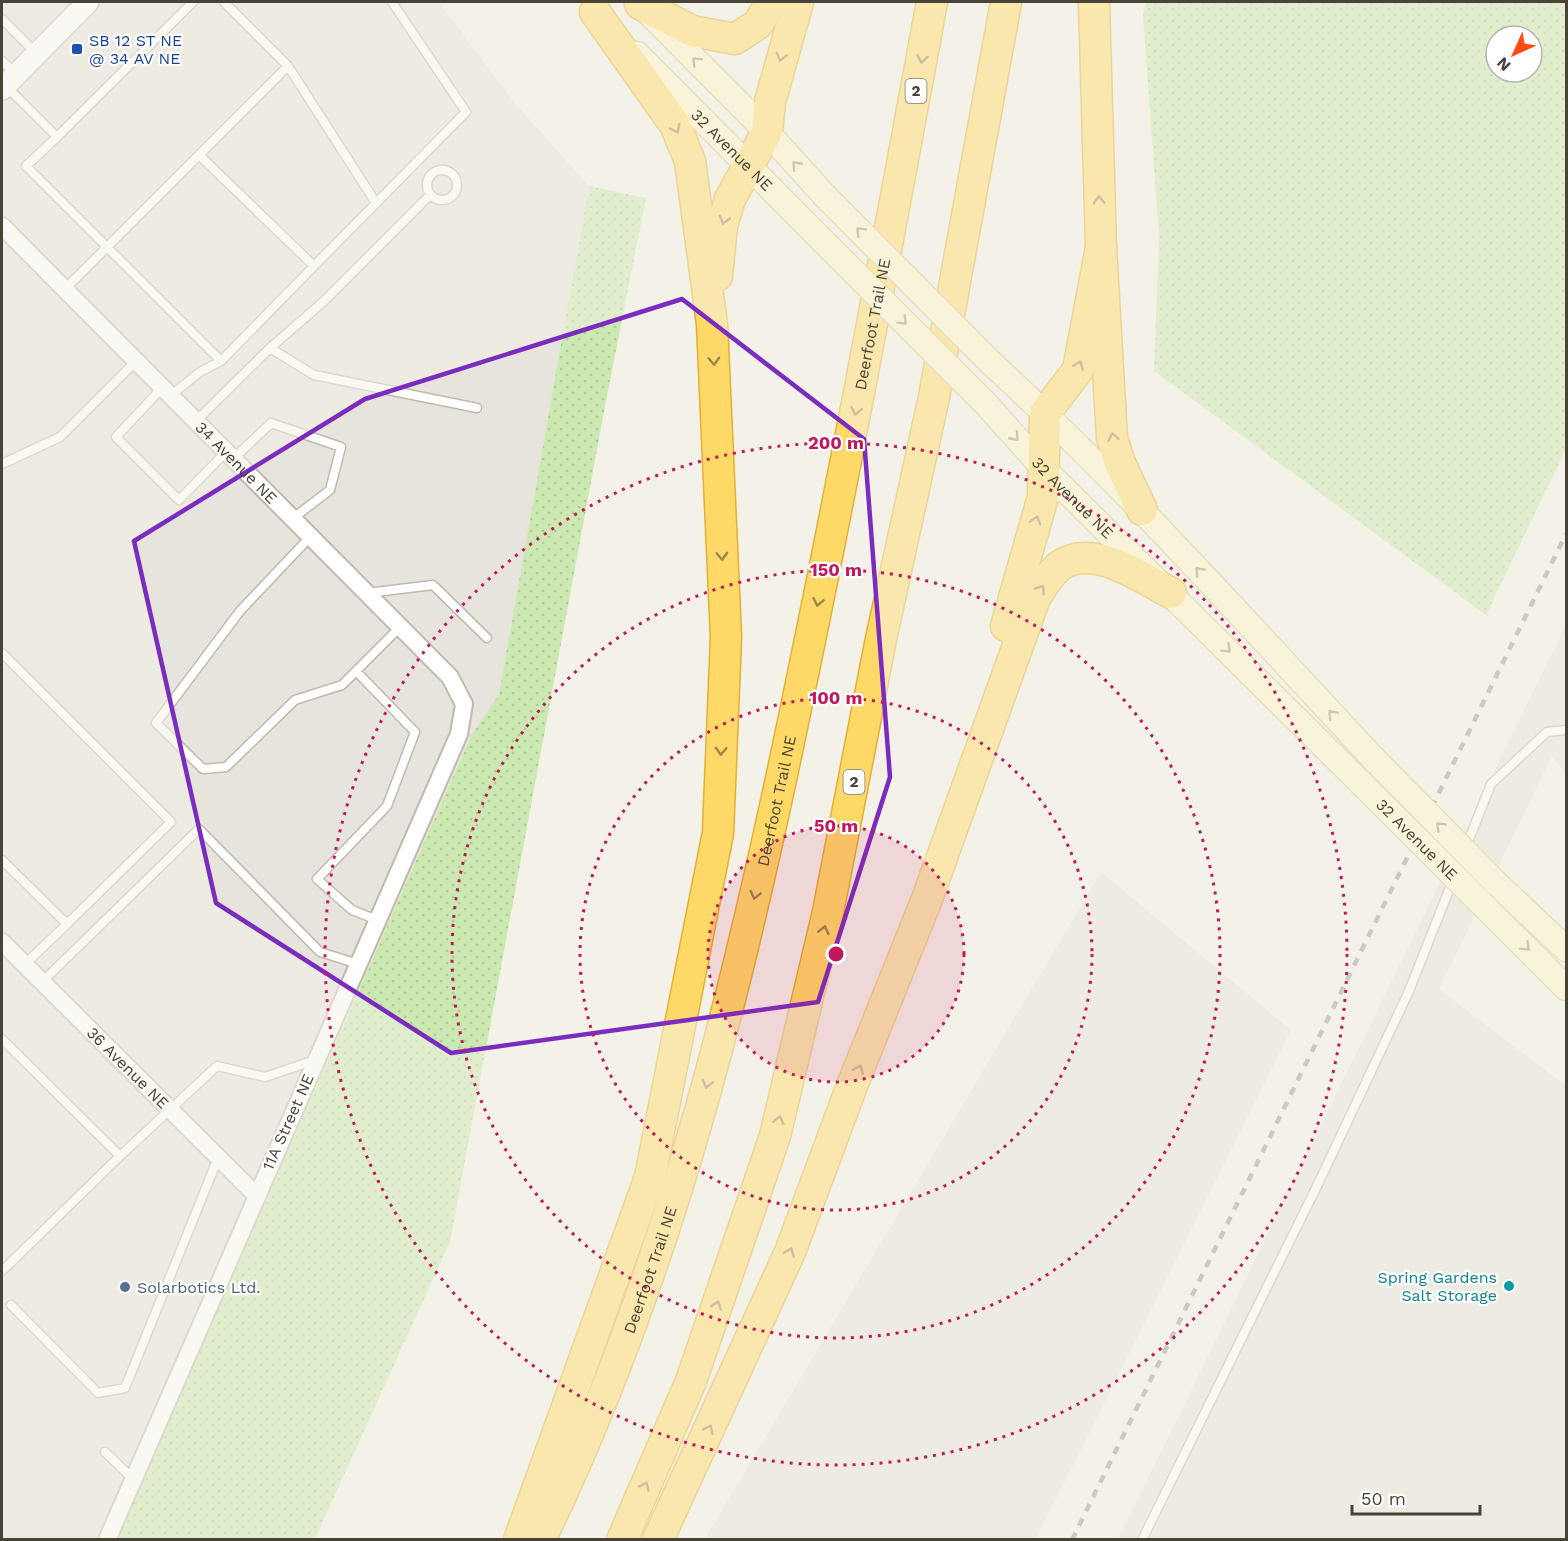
<svg xmlns="http://www.w3.org/2000/svg" width="1568" height="1541" viewBox="0 0 1568 1541" font-family="'Work Sans',sans-serif">
  <style>
    .industrial { fill: #e7e3dd }
    .grass { fill: url(#grass-dots); fill-rule: evenodd }
    .lines { fill: none; stroke-linecap: round; stroke-linejoin: round }
    .service-casing { stroke: #c0baaa; stroke-width: 11 }
    .minor-casing { stroke: #c0baaa; stroke-width: 20 }
    .tertiary-casing { stroke: #c0baaa; stroke-width: 24 }
    .secondary-casing { stroke: #d5ca97; stroke-width: 27 }
    .motorway-casing { stroke: #e1b035; stroke-width: 33 }
    .service { stroke: #fff; stroke-width: 8 }
    .minor { stroke: #fff; stroke-width: 16 }
    .tertiary { stroke: #fff; stroke-width: 21 }
    .secondary { stroke: #fff6c7; stroke-width: 24 }
    .motorway { stroke: #ffd968; stroke-width: 30 }
    .rail { stroke: #979797; stroke-width: 4.5; stroke-dasharray: 8 8; stroke-linecap: butt }
    .secondary-bridge-casing { stroke: #d5ca97; stroke-width: 27; stroke-linecap: butt }
    .secondary-bridge { stroke: #fff6c7; stroke-width: 24 }
    .oneway { stroke: #9a864c }
    .oneway2 { stroke: #9a9477 }
    .marked { fill: none; stroke: #7b2cbf; stroke-width: 4.5; stroke-linejoin: round }
    .ring { fill: none; stroke: #c2185b; stroke-width: 3; stroke-dasharray: 3 6 }
    .transit-dot { fill: #1a4fb4; stroke: #fff; stroke-width: 2 }
    .culture-dot { fill: #0f9aa8; stroke: #fff; stroke-width: 2 }
    .service-dot { fill: #5c6f8a; stroke: #fff; stroke-width: 2 }
    .labels { text-anchor: middle; dominant-baseline: central; stroke-width: 4.5; stroke-linejoin: round; paint-order: stroke }
    .shield { fill: #fff; stroke: #7f7b72; stroke-width: 1.5 }
    .shield-label { font-size: 15px; font-weight: bold; fill: #484336 }
    .transit-label { font-size: 16px; fill: #164399; stroke: #fff; text-anchor: start }
    .street-label { font-size: 16px; fill: #484336; stroke: #fff }
    .culture-label { font-size: 16px; fill: #0d838f; stroke: #fff; text-anchor: end }
    .service-label { font-size: 16px; fill: #4e5e75; stroke: #fff; text-anchor: start }
    .centre { fill: #c2185b; stroke: #fff; stroke-width: 3 }
    .ring-label { font-size: 18px; text-anchor: middle; font-weight: bold; fill: #c2185b; stroke: #fff; stroke-width: 4.5; stroke-linejoin: round; paint-order: stroke }
  </style>
  <defs>
    <pattern id="grass-dots" width="8" height="8" patternUnits="userSpaceOnUse" patternTransform="scale(1.5)"><rect width="8" height="8" fill="#cbe9b0"/><path d="M2 2h.1M6 6h.1" fill="none" stroke="#b0c998" stroke-width="1.8" stroke-linecap="round"/></pattern>
  </defs>
  <rect width="100%" height="100%" fill="#f4f2e8"/>
  <path class="industrial" d="M2,2H439L514,102L589,186L499,694L471,736L117,1539L2,1540Z
    M1566,625V774L1552,756L1439,989L1566,1086V1539L1118,1540Z
    M1101,872L1291,1030L1036,1539H705Z"/>
  <path class="grass" d="M1146,2H1566V449L1486,615L1154,371L1159,235L1143,16ZM1496,36H1532V72H1496Z
    M589,186L646,198L606,401L450,1242L315,1539H117L471,736L499,694Z"/>
  <g class="lines">
    <defs>
      <path id="service" d="M2,19L36,53
        M2,61L16,74
        M288,66L376,203
        M6,86L57,137L193,2
        M57,137L26,166L221,361L200,372L170,396
        M199,155L314,266L466,112L392,2
        M427 185a15 15 0 1 1 30 0a15 15 0 1 1-30 0Z
        M65,289L288,66L224,2
        M270,348L323,302L430,195
        M221,361L314,266
        M162,388L116,437L179,500L226,452
        M196,421L270,348L314,375L477,408
        M233,459L271,423L341,447L330,490L292,519
        M2,464L60,437L136,361
        M310,537L240,611L156,723L203,769L226,767L295,700L342,685L400,627
        M367,593L433,585L487,638
        M2,653L171,822L67,924
        M356,671L415,732L387,806L317,879L352,910L377,920
        M2,860L67,924L24,965
        M42,982L199,829L320,952L358,964
        M2,1039L120,1156L217,1066L265,1077L315,1060
        M2,1271L120,1156
        M11,1305L98,1393L125,1388L218,1158
        M105,1452L133,1479
        M1142,1540L1318,1184L1409,991L1491,784L1547,732L1566,730"/>
      <g id="minor">
        <path id="s1" d="M2,226L450,677L464,704L459,734L107,1540"/>
        <path id="s2" d="M2,942L256,1195"/>
      </g>
      <path id="tertiary" d="M2,89L88,2"/>
      <g id="secondary">
        <path d="M650,14L767,132L825,196"/>
        <path id="s3" d="M637,54L817,235"/>
        <path d="M990,362C1125,486 1247,623 1372,757"/>
        <path id="s4" d="M985,403L1045,470L1360,782"/>
        <path d="M1496,883L1566,949"/>
        <path d="M1485,907L1566,988"/>
      </g>
      <g id="motorway">
        <path d="M1094,2L1101,247L1112,438L1120,463L1142,510"/>
        <path d="M640,4L692,31L735,39L758,24L771,2"/>
        <path d="M717,276L722,226L730,199L767,132L770,102L798,2"/>
        <path d="M1006,626L1043,497L1045,413L1078,370L1101,247"/>
        <path d="M519,1540L650,1177L718,833L726,637L712,324L690,161L675,125L595,12"/>
        <path id="s5" d="M540,1540C673,1267 744,965 804,669C850,447 891,224 932,2"/>
        <path d="M622,1540L691,1381L775,1136L828,912L881,639L934,397L1006,2"/>
        <path d="M658,1540L790,1252L853,1083L927,899L1035,598C1042,587 1050,573 1061,565C1095,543 1141,578 1171,593"/>
      </g>
    </defs>
    <use href="#service" class="service-casing"/>
    <use href="#minor" class="minor-casing"/>
    <use href="#tertiary" class="tertiary-casing"/>
    <use href="#secondary" class="secondary-casing"/>
    <use href="#motorway" class="motorway-casing"/>
    <use href="#service" class="service"/>
    <use href="#minor" class="minor"/>
    <use href="#tertiary" class="tertiary"/>
    <use href="#secondary" class="secondary"/>
    <use href="#motorway" class="motorway"/>
    <path class="rail" d="M1072,1540L1566,534"/>
    <defs>
      <g id="secondary-bridge">
        <path d="M825,196L990,362"/>
        <path d="M817,235L985,403"/>
        <path d="M1372,757L1496,883"/>
        <path id="s6" d="M1360,782L1485,907"/>
      </g>
    </defs>
    <use href="#secondary-bridge" class="secondary-bridge-casing"/>
    <use href="#secondary-bridge" class="secondary-bridge"/>
  </g>
  <defs><path id="oneway-chevron" d="M-2-3.5L2.5 0L-2 3.5" fill="none" stroke-width="1.6" stroke-linecap="round" stroke-linejoin="round" transform="scale(1.5)"/></defs>
  <g class="oneway">
    <use href="#oneway-chevron" transform="translate(781 57) rotate(104)"/>
    <use href="#oneway-chevron" transform="translate(922 59) rotate(100)"/>
    <use href="#oneway-chevron" transform="translate(676 129) rotate(64)"/>
    <use href="#oneway-chevron" transform="translate(1099 200) rotate(-92)"/>
    <use href="#oneway-chevron" transform="translate(724 220) rotate(105)"/>
    <use href="#oneway-chevron" transform="translate(714 361) rotate(88)"/>
    <use href="#oneway-chevron" transform="translate(1079 365) rotate(-68)"/>
    <use href="#oneway-chevron" transform="translate(856 411) rotate(101)"/>
    <use href="#oneway-chevron" transform="translate(1113 437) rotate(-101)"/>
    <use href="#oneway-chevron" transform="translate(1036 520) rotate(-74)"/>
    <use href="#oneway-chevron" transform="translate(722 556) rotate(88)"/>
    <use href="#oneway-chevron" transform="translate(1041 589) rotate(-56)"/>
    <use href="#oneway-chevron" transform="translate(818 602) rotate(102)"/>
    <use href="#oneway-chevron" transform="translate(721 751) rotate(92)"/>
    <use href="#oneway-chevron" transform="translate(755 895) rotate(104)"/>
    <use href="#oneway-chevron" transform="translate(824 930) rotate(-77)"/>
    <use href="#oneway-chevron" transform="translate(859 1069) rotate(-68)"/>
    <use href="#oneway-chevron" transform="translate(707 1084) rotate(104)"/>
    <use href="#oneway-chevron" transform="translate(779 1120) rotate(-77)"/>
    <use href="#oneway-chevron" transform="translate(790 1252) rotate(-67)"/>
    <use href="#oneway-chevron" transform="translate(717 1305) rotate(-71)"/>
    <use href="#oneway-chevron" transform="translate(709 1429) rotate(-65)"/>
    <use href="#oneway-chevron" transform="translate(645 1486) rotate(-66)"/>
  </g>
  <g class="oneway2">
    <use href="#oneway-chevron" transform="translate(696 61) rotate(-135)"/>
    <use href="#oneway-chevron" transform="translate(796 165) rotate(-132)"/>
    <use href="#oneway-chevron" transform="translate(860 231) rotate(-135)"/>
    <use href="#oneway-chevron" transform="translate(903 321) rotate(45)"/>
    <use href="#oneway-chevron" transform="translate(1015 437) rotate(48)"/>
    <use href="#oneway-chevron" transform="translate(1199 571) rotate(-133)"/>
    <use href="#oneway-chevron" transform="translate(1227 649) rotate(45)"/>
    <use href="#oneway-chevron" transform="translate(1332 714) rotate(-133)"/>
    <use href="#oneway-chevron" transform="translate(1440 826) rotate(-135)"/>
    <use href="#oneway-chevron" transform="translate(1526 947) rotate(45)"/>
  </g>
  <path d="M0 0H1568V1541H0ZM682,299L864,439L890,777L818,1002L451,1053L216,903L134,541L365,399Z" fill="#f4f2e8" fill-opacity=".55" fill-rule="evenodd"/>
  <path class="marked" d="M682,299L864,439L890,777L818,1002L451,1053L216,903L134,541L365,399Z"/>
  <circle cx="836" cy="954" r="128" fill="#c2185b" fill-opacity=".12"/>
  <g class="ring">
    <circle cx="836" cy="954" r="128"/>
    <circle cx="836" cy="954" r="256"/>
    <circle cx="836" cy="954" r="384"/>
    <circle cx="836" cy="954" r="511"/>
  </g>
  <rect class="transit-dot" x="71" y="43" width="12" height="12" rx="3"/>
  <circle class="culture-dot" cx="1509" cy="1286" r="6"/>
  <circle class="service-dot" cx="125" cy="1287" r="6"/>
  <g class="labels">
    <g class="shield">
      <rect x="905.5" y="79" width="21" height="24" rx="4.5"/>
      <rect x="843.5" y="770" width="21" height="24" rx="4.5"/>
    </g>
    <g class="shield-label">
      <text x="916" y="91">2</text>
      <text x="854" y="782">2</text>
    </g>
    <g class="transit-label">
      <text x="89" y="40">SB 12 ST NE<tspan x="89" dy="18">@ 34 AV NE</tspan></text>
    </g>
    <g class="street-label">
      <text stroke="none"><textPath href="#s3" startOffset="135">32 Avenue NE</textPath></text>
      <text stroke="none"><textPath href="#s5" startOffset="1264">Deerfoot Trail NE</textPath></text>
      <text stroke="none"><textPath href="#s1" startOffset="333">34 Avenue NE</textPath></text>
      <text stroke="none"><textPath href="#s4" startOffset="129">32 Avenue NE</textPath></text>
      <text stroke="none"><textPath href="#s5" startOffset="778">Deerfoot Trail NE</textPath></text>
      <text stroke="none"><textPath href="#s6" startOffset="81">32 Avenue NE</textPath></text>
      <text stroke="none"><textPath href="#s2" startOffset="178">36 Avenue NE</textPath></text>
      <text transform="translate(288 1122) rotate(-66)">11A Street NE</text>
      <text stroke="none"><textPath href="#s5" startOffset="292">Deerfoot Trail NE</textPath></text>
    </g>
    <g class="culture-label">
      <text x="1497" y="1277">Spring Gardens<tspan x="1497" dy="18">Salt Storage</tspan></text>
    </g>
    <g class="service-label">
      <text x="137" y="1287">Solarbotics Ltd.</text>
    </g>
  </g>
  <circle cx="836" cy="954" r="9" class="centre"/>
  <g class="ring-label">
    <text x="836" y="449">200 m</text>
    <text x="836" y="576">150 m</text>
    <text x="836" y="704">100 m</text>
    <text x="836" y="832">50 m</text>
  </g>
  <rect width="1568" height="1541" fill="none" stroke="#484336" stroke-width="6"/>
  <g transform="translate(1514 54) rotate(225)"><circle r="28" fill="#ffffff" stroke="#b6b4af" stroke-width="1.5"/>
  <path d="M0-4.5L10 22L0 15L-10 22Z" fill="#ff4b15"/>
  <text y="-9" font-size="16" font-weight="bold" text-anchor="middle" fill="#484336">N</text>
  </g>
  <path d="M1352 1505v9h128v-9" fill="none" stroke="#484336" stroke-width="3"/>
  <text x="1361" y="1505" font-size="18" fill="#484336" stroke="#ffffff" stroke-width="4.5" paint-order="stroke">50 m</text>
</svg>
